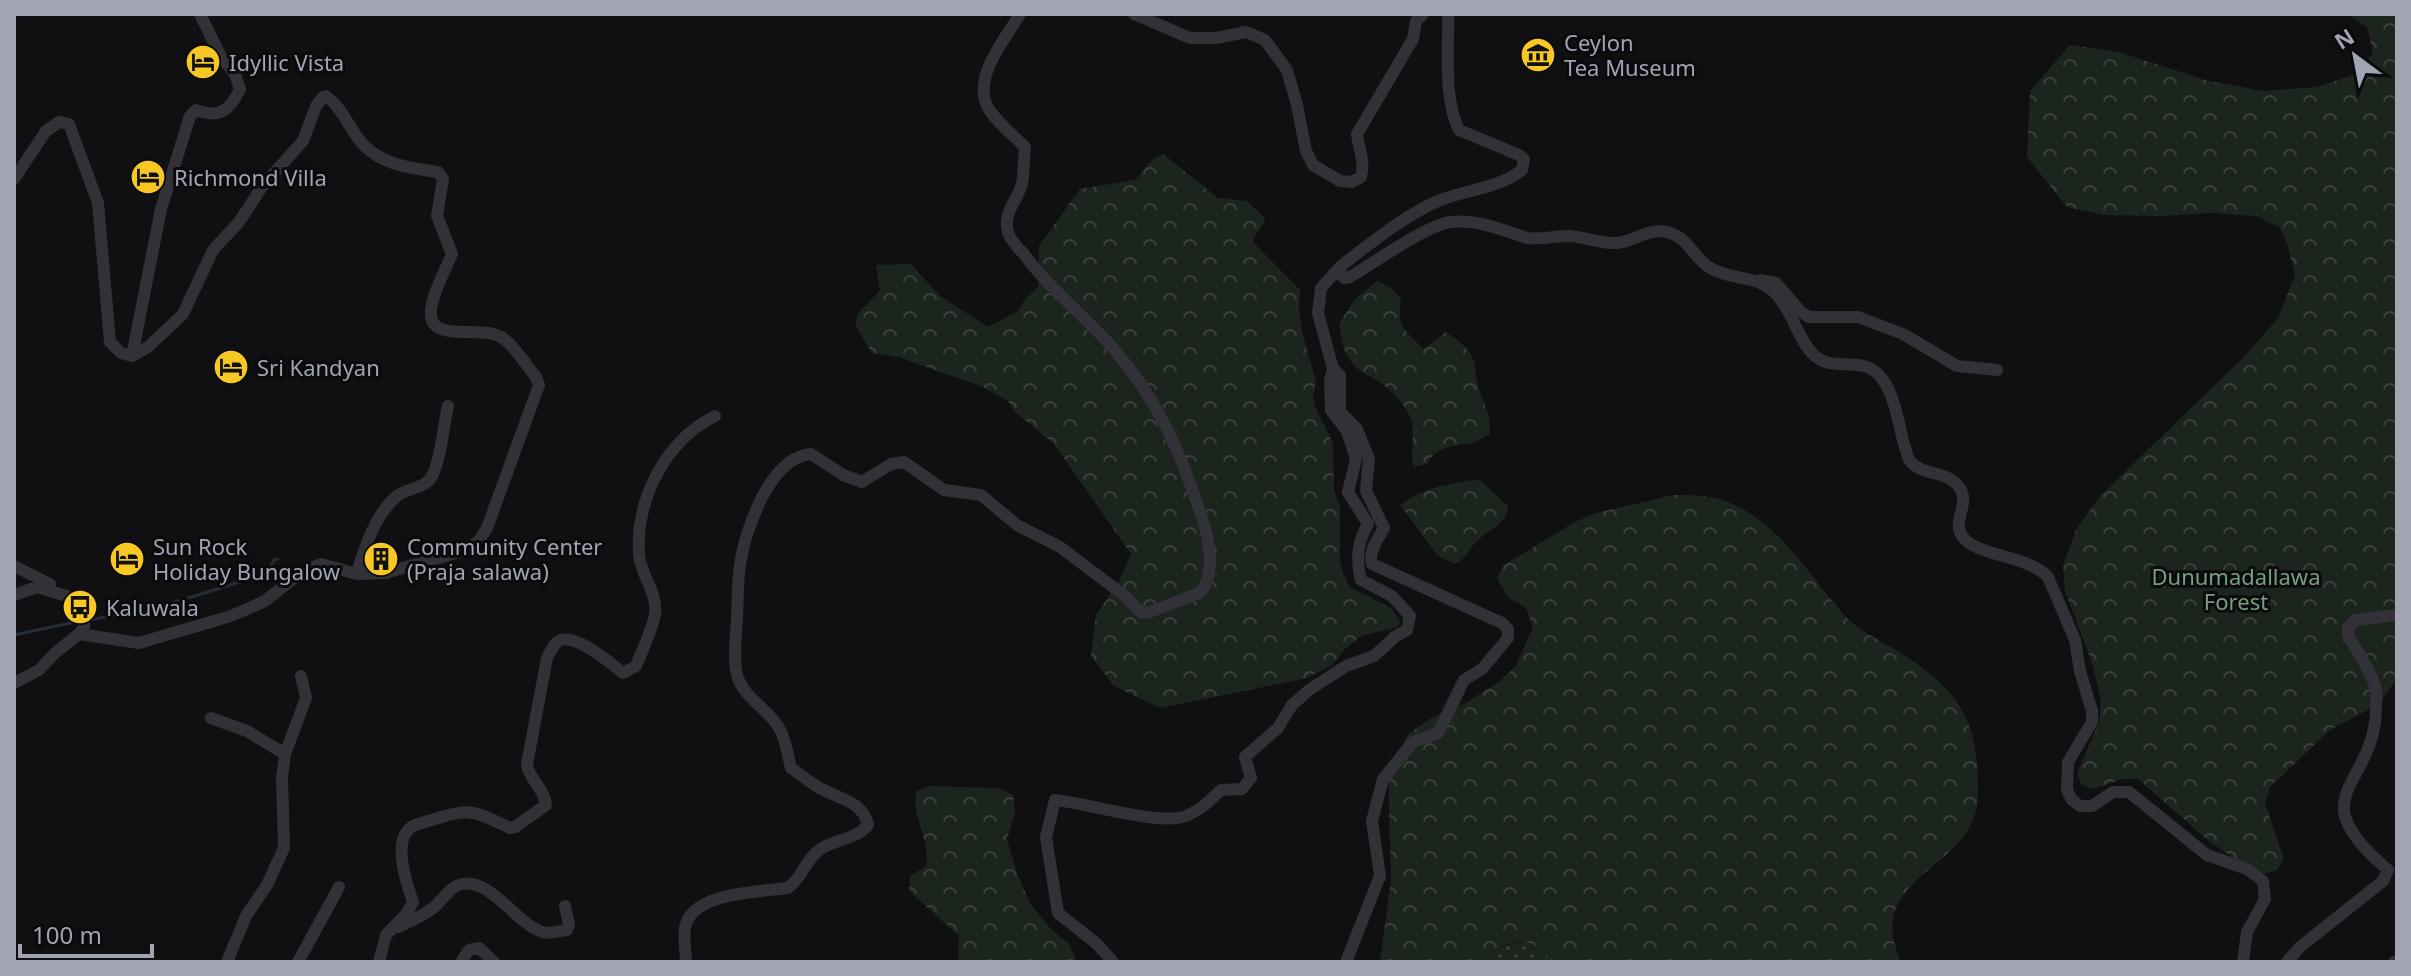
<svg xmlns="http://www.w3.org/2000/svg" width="2411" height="976" viewBox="0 0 2411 976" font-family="'Noto Sans',sans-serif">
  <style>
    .grass { fill: url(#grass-dots) }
    .forest { fill: url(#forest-crowns) }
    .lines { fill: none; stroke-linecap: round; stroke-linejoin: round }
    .stream { stroke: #262d35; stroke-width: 3 }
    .minor { stroke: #313137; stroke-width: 12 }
    .labels { text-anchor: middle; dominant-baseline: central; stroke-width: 6; stroke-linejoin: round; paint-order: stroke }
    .poi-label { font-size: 22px; fill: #a1a4b3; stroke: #0b0b0d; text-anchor: start }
    .park-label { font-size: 22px; fill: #779f7e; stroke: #0b0b0d }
  </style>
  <defs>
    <pattern id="grass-dots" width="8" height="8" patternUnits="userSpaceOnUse" patternTransform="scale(2)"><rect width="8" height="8" fill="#1c241e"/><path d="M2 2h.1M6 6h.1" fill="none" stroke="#3a413c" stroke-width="1.8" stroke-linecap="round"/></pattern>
    <pattern id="forest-crowns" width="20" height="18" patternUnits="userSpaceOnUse" patternTransform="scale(2)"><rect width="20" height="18" fill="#1c241e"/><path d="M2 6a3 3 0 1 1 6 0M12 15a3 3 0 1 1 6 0" fill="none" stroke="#3a413c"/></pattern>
  </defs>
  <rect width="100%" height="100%" fill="#101012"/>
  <path class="grass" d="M1526,941L1546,952L1552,962H1484C1495,948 1509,943 1526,941Z"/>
  <path class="forest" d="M2294,14H2397V678L2379,704L2330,730L2270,787L2265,803L2284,859L2277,870L2265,874L2232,857L2209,841L2138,779H2122L2093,789L2081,784L2077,773L2099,722L2101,700L2091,660L2065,591L2063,565L2077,528L2100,496L2242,359L2278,318L2295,275L2288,246L2280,228L2256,216L2211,213L2160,216L2104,215L2067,207L2027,157L2030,91L2070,45L2119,52L2205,80L2263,91L2317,87L2356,74L2373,53L2367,27L2349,15Z
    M1163,154L1218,198L1247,201L1265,218C1264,229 1254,232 1253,242L1300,290L1299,309L1302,332L1316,381L1313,397L1315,407L1333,443L1334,489L1340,508V561L1343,573L1350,587L1391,608L1400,622L1398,627L1361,636L1345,649L1332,665L1307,678L1160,708L1114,686L1091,656L1096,615L1119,581L1131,554L1054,444L1015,412L1008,401L983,387L898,357L872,353L855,325L858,314L880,290L876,265L911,264L940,296L988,327L1018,311L1025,299L1038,287L1039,246L1080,189L1135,180L1152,160Z
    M1377,281L1391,288L1401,298C1397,327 1403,329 1424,349L1446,332C1486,359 1468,361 1482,397C1488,415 1490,414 1490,434C1484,437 1478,441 1472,443C1454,446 1436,446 1427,464L1414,467C1408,449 1419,429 1407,411C1402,402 1390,389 1381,383C1368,375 1354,370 1347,355C1342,347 1341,334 1339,324L1354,300Z
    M1474,480L1481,481L1508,506C1508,524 1489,529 1477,541C1468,550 1467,559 1454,564L1438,556L1400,505C1423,488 1447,484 1474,480Z
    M1674,495C1690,495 1706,495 1722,500C1780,519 1809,578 1848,619C1860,631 1879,640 1894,649C1958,688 1980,718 1978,796C1976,872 1861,872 1901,962H1552C1533,933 1505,937 1484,962H1380L1391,880L1388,772L1408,734L1434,716L1464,704L1500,681L1515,667L1533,627L1526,608L1508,597L1497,578L1504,565L1575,522L1596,513Z
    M929,786L998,788L1013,795L1015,812L1007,839L1017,874L1030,903L1050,928L1069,944L1077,962H958L959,936L909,891L910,876L926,866C931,839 909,812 917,791Z"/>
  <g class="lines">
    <path class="stream" d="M88,620C149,612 209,592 267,573L274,560L278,559
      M14,635L80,621"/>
    <path class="minor" d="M1134,14L1190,38H1216L1246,32L1265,40L1287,70L1297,105L1306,151L1313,165L1340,181L1352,182L1361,177C1365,161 1359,150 1357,134L1413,39L1416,21L1423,14
      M1448,14C1449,50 1443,97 1459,130L1519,155L1524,159L1522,170C1500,187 1472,189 1446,198C1413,209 1369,244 1341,266L1340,272L1344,278L1350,277C1374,263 1426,225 1451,222C1477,219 1503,230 1527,238C1533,239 1539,238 1545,238C1553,237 1561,236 1569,236C1585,237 1602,244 1617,243C1636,241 1650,226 1670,233C1688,238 1695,259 1710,268C1732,281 1758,274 1776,294C1793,311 1797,339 1814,355C1832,373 1862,355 1880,376C1895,394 1898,422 1904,444C1906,449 1907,457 1910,461C1923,477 1951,470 1961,490C1969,505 1952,522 1962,536C1976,557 2026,554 2048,577L2075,640L2080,671L2092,711V722L2068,762L2067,790L2072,800L2080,806H2092L2113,792H2129L2207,855L2247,869L2263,881L2265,899L2247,932L2243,962
      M14,179L46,131L59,122L69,124L98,203L110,342L121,353L132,356L148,347L183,314L213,250L239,222L264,184L303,141L316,106L323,97L326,96C341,107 347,123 357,137C376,164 408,168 438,172L443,179L437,216L452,254C446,269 437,284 433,300C418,350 481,321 504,339C516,348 526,365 536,377L539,385L487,528L478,542L463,551L385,573L357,574L321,564L299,574L265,601L231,616L139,643L79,634
      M1760,280L1776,283L1801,312L1809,317H1858L1903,334L1957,366L1997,370
      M132,356L161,209L190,116L196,110C220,119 230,110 240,89L235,74L221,57L200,14
      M1333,369L1318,313L1321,288L1341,266
      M14,566L50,584
      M357,574C364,548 376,513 397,496C408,487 427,489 433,474C442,454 443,427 448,406
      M14,595L37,587L67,596L80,607L84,618V627L79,634L55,653L39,670L14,683
      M211,718L247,731L285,754
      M399,927C410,921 423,916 433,908C443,900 449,887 462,884C490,878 516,923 542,932C548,934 560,931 567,930L569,925L565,906
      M227,962L246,916L267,885L284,848L282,777L285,754L306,698L301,676
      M298,962L339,887
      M379,962L386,935L407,913L413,902C407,885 393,844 409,829C414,824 425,822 432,820C471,807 474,811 510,828L515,827L546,805C545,789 529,780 527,764L547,658C550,653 552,646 557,642C573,630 610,663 623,673L636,666C642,650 652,631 655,614C658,593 640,574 639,554C636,499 665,441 715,416
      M461,962L469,950L479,948L494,962
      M686,962C686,951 682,934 686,924C696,892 760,892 788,888C803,877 806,858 822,848C837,839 857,839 868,825C862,800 838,799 818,787C808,781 800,774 791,768C787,752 785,734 775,722C764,707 742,695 737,675C733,658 736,637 737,620C738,602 737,583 740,565C745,530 770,457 811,454L843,475L862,482L891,464L904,462L944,490L981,495L1017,525L1060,547L1125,596L1141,613L1150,612L1199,593C1217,577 1209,539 1202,518C1180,451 1159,401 1112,347C1084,315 1049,289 1024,254C1019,249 1012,242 1009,235C1001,214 1017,202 1022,184C1024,172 1024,159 1025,147C1014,136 999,124 990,111C969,80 1005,40 1020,14
      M1113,962L1097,944L1058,913L1046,837L1055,800C1087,803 1160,826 1186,816C1201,810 1210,800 1221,790L1242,789L1251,778L1245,757L1278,728L1292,705L1309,690L1346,666L1374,656L1396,636L1407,630L1410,616L1392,596L1361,580C1356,559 1357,543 1368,524L1348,492L1356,459L1347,431L1331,410L1330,380L1333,369L1340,375V412L1357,429L1369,459L1366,491L1384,528C1378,539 1368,552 1372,564L1502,623L1508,629V638L1482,669L1464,680L1438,733L1413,742L1383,779L1372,821L1380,876L1346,962
      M2287,962L2300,947L2383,881L2388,870C2297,793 2375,789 2376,708C2376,703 2377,695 2376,690C2373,674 2356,650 2348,635V628L2355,620L2397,615
      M2394,962H2397"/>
  </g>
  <defs>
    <symbol id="museum-disc" viewBox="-11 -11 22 22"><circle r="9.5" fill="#f7c723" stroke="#0b0b0d"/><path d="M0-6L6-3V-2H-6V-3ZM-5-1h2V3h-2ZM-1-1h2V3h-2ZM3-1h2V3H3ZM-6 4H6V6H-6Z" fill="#111"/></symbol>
    <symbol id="hotel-disc" viewBox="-11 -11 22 22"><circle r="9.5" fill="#f7c723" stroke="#0b0b0d"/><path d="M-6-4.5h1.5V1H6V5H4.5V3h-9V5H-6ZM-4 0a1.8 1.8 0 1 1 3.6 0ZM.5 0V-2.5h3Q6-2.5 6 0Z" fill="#111"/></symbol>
    <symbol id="building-disc" viewBox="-11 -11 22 22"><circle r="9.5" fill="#f7c723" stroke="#0b0b0d"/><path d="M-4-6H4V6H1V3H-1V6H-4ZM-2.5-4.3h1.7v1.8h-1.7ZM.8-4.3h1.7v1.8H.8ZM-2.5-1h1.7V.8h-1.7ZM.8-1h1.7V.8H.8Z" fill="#111"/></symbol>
    <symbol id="bus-disc" viewBox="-11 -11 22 22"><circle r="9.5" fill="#f7c723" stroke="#0b0b0d"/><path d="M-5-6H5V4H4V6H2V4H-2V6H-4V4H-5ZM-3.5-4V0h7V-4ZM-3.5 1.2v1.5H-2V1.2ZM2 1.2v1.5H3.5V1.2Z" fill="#111"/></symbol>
  </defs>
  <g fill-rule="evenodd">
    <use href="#museum-disc" x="1518" y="35" width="40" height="40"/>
    <use href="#hotel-disc" x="183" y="42" width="40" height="40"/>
    <use href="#hotel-disc" x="128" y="157" width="40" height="40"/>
    <use href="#hotel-disc" x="211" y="347" width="40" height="40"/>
    <use href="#hotel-disc" x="107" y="539" width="40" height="40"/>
    <use href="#building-disc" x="361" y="539" width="40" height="40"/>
    <use href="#bus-disc" x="60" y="587" width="40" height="40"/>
  </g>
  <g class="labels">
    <g class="poi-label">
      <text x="1564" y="42">Ceylon<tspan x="1564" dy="25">Tea Museum</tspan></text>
      <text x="229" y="62">Idyllic Vista</text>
      <text x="174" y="177">Richmond Villa</text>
      <text x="257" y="367">Sri Kandyan</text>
      <text x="153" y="546">Sun Rock<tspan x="153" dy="25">Holiday Bungalow</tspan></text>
      <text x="407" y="546">Community Center<tspan x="407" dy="25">(Praja salawa)</tspan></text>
      <text x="106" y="607">Kaluwala</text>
    </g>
    <g class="park-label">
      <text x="2236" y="576">Dunumadallawa<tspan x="2236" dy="25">Forest</tspan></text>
    </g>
  </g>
  <rect width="2411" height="976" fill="none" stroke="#a1a4b3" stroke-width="32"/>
  <g transform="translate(2355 56) rotate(328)" stroke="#0b0b0d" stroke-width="6" paint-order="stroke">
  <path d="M0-6L14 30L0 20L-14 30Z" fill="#a1a4b3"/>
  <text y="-12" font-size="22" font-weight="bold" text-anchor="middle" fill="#a1a4b3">N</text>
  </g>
  <path d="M20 944v12h132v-12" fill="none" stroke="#a1a4b3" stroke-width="4"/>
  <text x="32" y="944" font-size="24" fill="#a1a4b3" stroke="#0b0b0d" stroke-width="6" paint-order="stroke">100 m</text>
</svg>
